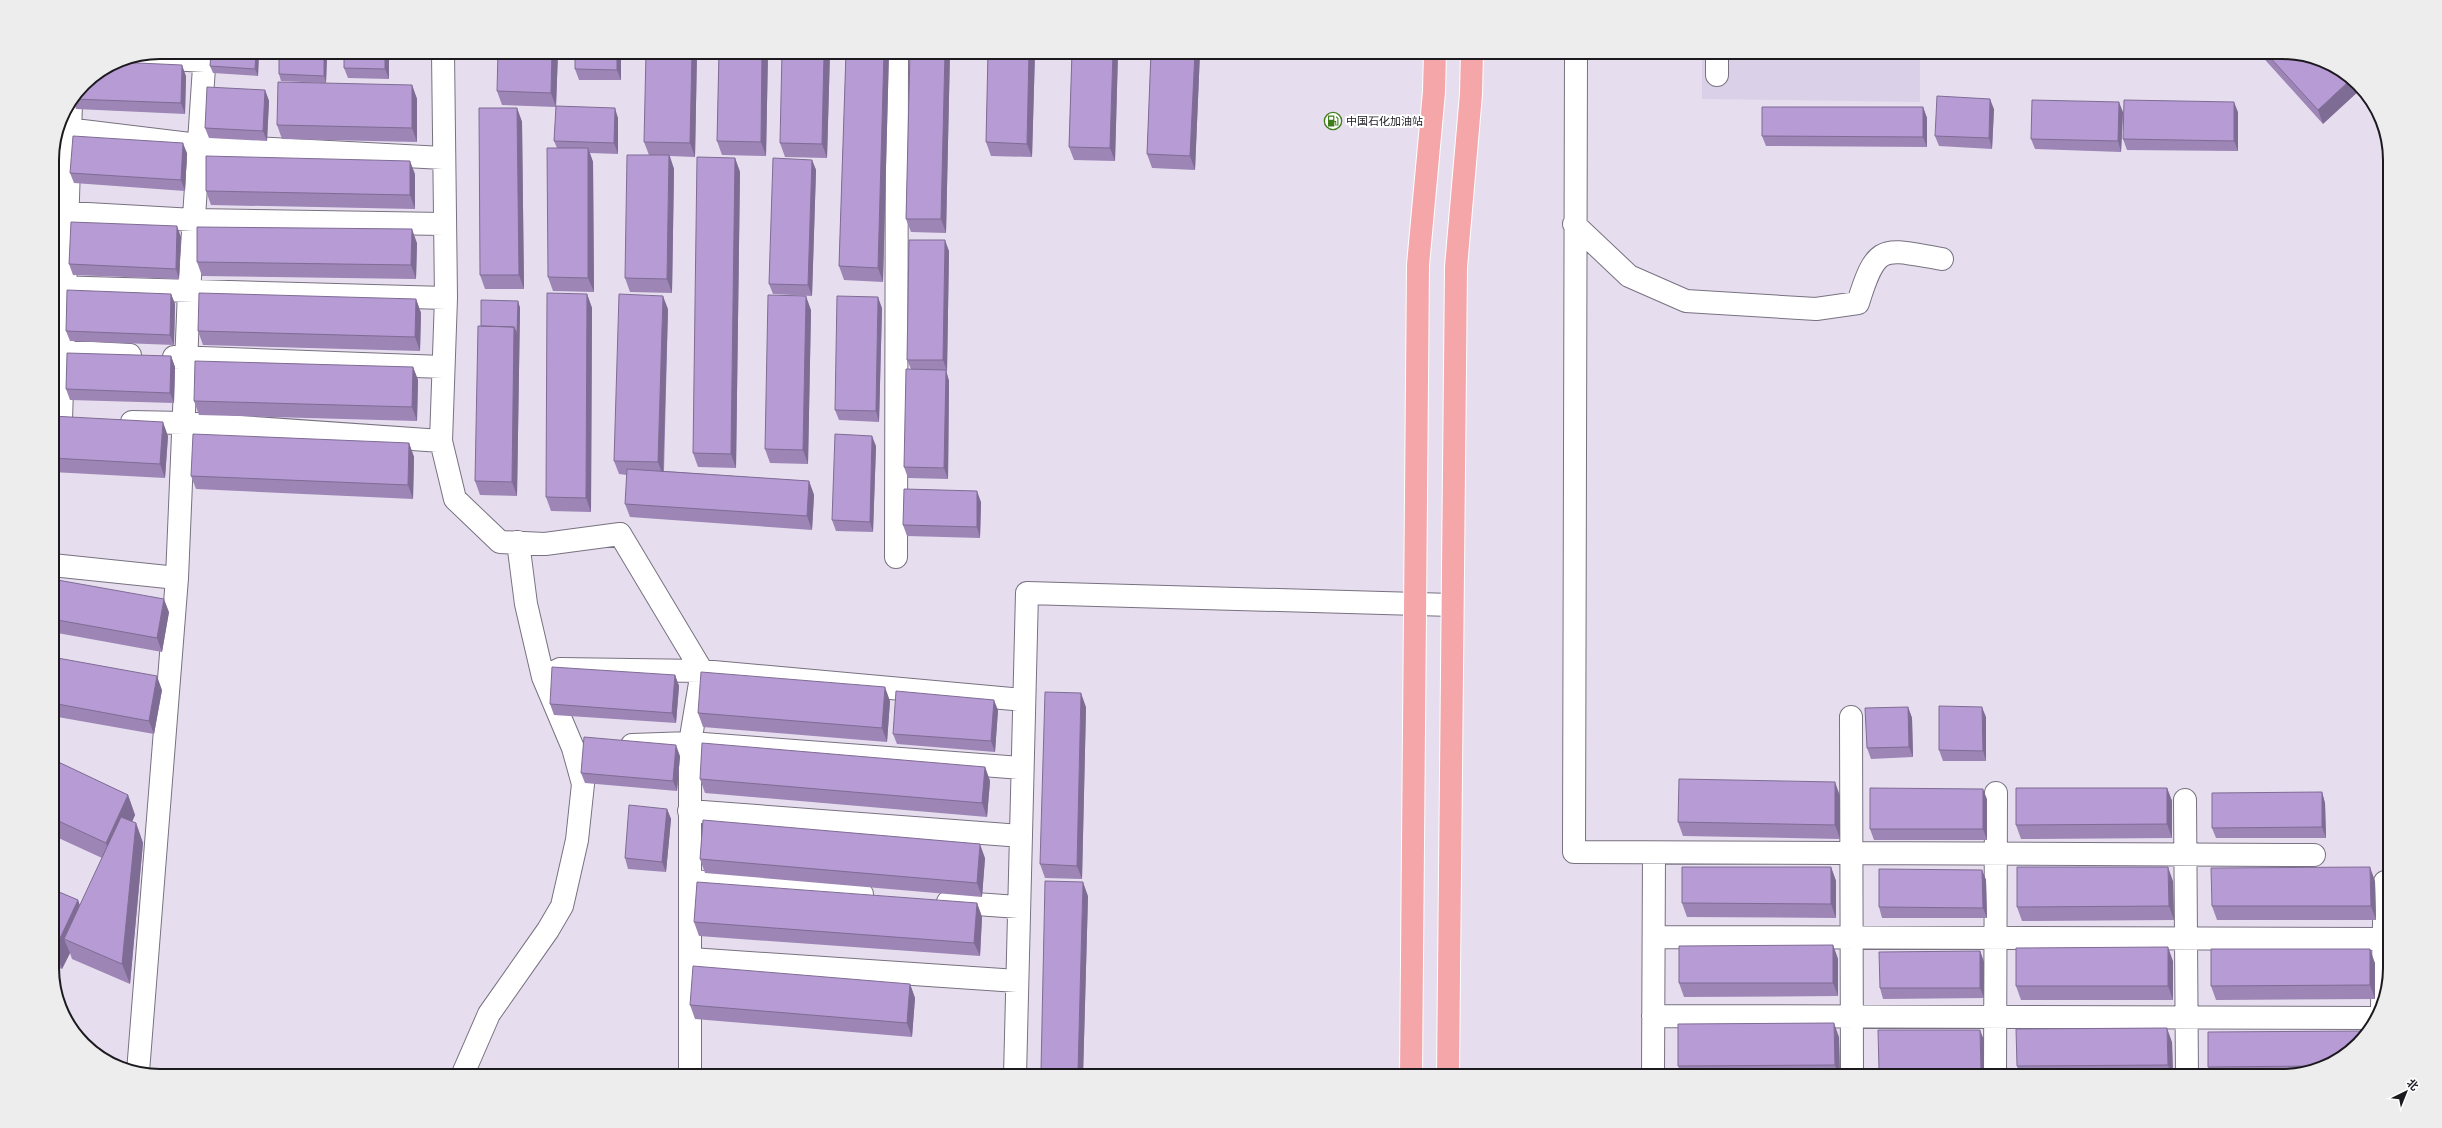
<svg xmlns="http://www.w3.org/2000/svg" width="2442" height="1128" viewBox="0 0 2442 1128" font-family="'PT Sans','Noto Sans SC',sans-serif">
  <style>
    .built { fill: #dad0e7 }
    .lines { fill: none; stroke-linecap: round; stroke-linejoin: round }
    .minor-casing { stroke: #787180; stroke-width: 24 }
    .major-casing { stroke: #fff; stroke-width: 24 }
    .minor { stroke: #fff; stroke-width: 22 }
    .major { stroke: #f4a6a9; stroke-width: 22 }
    .wall { fill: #9d85b6 }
    .shaded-wall { fill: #7f6c94 }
    .building { fill: #b69bd4; stroke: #7f6c94 }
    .labels { text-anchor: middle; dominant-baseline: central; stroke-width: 4; stroke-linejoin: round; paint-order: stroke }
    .poi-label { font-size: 11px; fill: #1c191f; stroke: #fff; text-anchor: start }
    .rim { fill: none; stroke: #1c191f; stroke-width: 2 }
  </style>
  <rect width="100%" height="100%" fill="#e6deef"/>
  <path class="built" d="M1702,52H1920V102L1702,99Z"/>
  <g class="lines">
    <defs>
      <path id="minor" d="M1576,52L1574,852L2314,855
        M1717,52V75
        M136,57L205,61
        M58,128L198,145L443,158
        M52,212L194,220L444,224
        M1574,224L1629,276L1686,301L1816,309L1858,303C1877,241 1883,249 1942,259
        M52,287L446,298
        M52,351L130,355
        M174,357L443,367
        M61,420L71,103
        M132,422L184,423L441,441L455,499L500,542L545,544L620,534L702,671L690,743V1076
        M441,441L446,298L443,52
        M896,557L897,52
        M52,565L177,578
        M548,675L560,669L702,671L1024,700
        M1851,717L1852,1076
        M632,745L690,743L1022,768
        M2185,800L2187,1076
        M689,811L1021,836
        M691,881L862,894
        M948,902L1019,907
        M1654,937L2384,939
        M691,959L1017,981
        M2382,1007L2385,882
        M1653,1016L2375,1018
        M138,1072L177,578L189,292L205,52
        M462,1076L489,1014L548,930L562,906L577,840L583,784L573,748L543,677L526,604L518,542
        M1015,1076L1027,593L1452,605
        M1653,1076L1654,853
        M1995,1076L1996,793"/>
      <path id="major" d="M1411,1076L1418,265L1434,92L1435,52
        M1448,1076L1456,267L1471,94L1472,52"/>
    </defs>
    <use href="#minor" class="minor-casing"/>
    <use href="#major" class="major-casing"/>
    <use href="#minor" class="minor"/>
    <use href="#major" class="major"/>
  </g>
  <path class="wall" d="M211,52H259L258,76L213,73L210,66Z
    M389,52V79L348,78L344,68Z
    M558,52L556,106L618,118V154L590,153L593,162L594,292L553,291L548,277L557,148L554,141L556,107L502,105L497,91Z
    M621,52V80H579L575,69Z
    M697,52L695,157L670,156L674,169L672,293L630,292L625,278L649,155L644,142Z
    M719,52H768L766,156L722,155L717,141Z
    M830,52L827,158L785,157L780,143Z
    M846,52H889L883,282L844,280L839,266Z
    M910,52H950L946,233L911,232L906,219Z
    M988,52H1035L1032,157L991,156L986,142Z
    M1072,52H1118L1115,161L1074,160L1069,147Z
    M1151,52H1200L1195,170L1152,168L1147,154Z
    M2258,52H2282L2324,60L2323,124Z
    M327,56L326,83L281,81L279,74Z
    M186,76L185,114L76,109L73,100L84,83Z
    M412,85L417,99V142L282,139L277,125Z
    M265,90L269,101L267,141L209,138L205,128Z
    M1923,107L1927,118V147L1766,146L1762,136Z
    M517,108L522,122L524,289H485L480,275Z
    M1994,109L1992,149L1939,146L1935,136Z
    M2123,112L2121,152L2035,149L2031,139Z
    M2238,112V151L2127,150L2123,139Z
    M187,153L185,191L74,183L70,173Z
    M735,158L740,172L736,468L698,467L693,453Z
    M812,160L816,170L812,296L773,294L769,284Z
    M415,174V209L211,205L206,191Z
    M181,237L179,279L73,275L69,264Z
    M417,243L416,279L202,276L197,262Z
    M949,251L947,371H946L949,381L948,479L908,478L904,467L911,369L907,360Z
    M52,292L59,303L57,339H52Z
    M171,294L175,304L174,345L70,341L66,331Z
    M587,294L592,308L591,512L551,511L546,497Z
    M416,299L421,313L420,351L203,345L198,331Z
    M518,301L520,308L517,496L480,495L475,481L481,326Z
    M882,308L879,422L839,420L835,410Z
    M668,309L664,471L809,481L814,495L812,530L630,517L625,504L627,475L619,474L614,461Z
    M811,310L808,464L770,463L765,449Z
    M171,356L175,367L174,403L70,400L66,389Z
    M413,367L418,380L417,421L199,415L194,401Z
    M52,416L168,436L165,478L52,472Z
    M409,443L414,457L413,499L196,489L191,476Z
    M876,446L873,532L836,531L832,520Z
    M981,502L980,538L907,536L903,525Z
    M52,579L169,612L162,652L52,632Z
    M52,657L162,690L154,734L52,716Z
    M675,675L679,686L676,723L554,715L550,704Z
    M890,701L887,742L703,727L698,713Z
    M1086,707L1082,879L1045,878L1040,864Z
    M1908,707L1912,718L1913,757L1871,759L1867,748Z
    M998,710L995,752L897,744L893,734Z
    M1986,717V761H1943L1939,750Z
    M680,756L677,791L585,783L581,773Z
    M52,759L128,795L135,815L132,822L136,823L143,843L130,984L72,959L70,953L62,969L52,965V889L78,900L80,906L102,858L52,835Z
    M985,767L990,781L987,817L705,793L700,779Z
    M2167,788L2172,801V838L2021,839L2016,825Z
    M2322,792L2325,803L2326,838H2216L2212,828Z
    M1840,796V839L1683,836L1678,822Z
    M1987,799V840H1874L1870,829Z
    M667,809L671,819L666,872L628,869L625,858Z
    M985,858L982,897L705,873L700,859Z
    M1831,867L1836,881V918L1687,917L1682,903Z
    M1982,870L1986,880L1987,918H1882L1879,907Z
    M2173,881L2174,920L2022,921L2017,907Z
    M2375,881L2376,920H2217L2212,906Z
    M1088,896L1083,1076H1043L1041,1070Z
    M977,903L982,917L980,956L699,936L694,922Z
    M1833,945L1838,959V996L1684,997L1679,983Z
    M1980,951L1984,962V998L1883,999L1880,988Z
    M2173,961V1000H2021L2016,986Z
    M2375,963V999L2216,1000L2211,986Z
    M910,984L915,998L912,1037L695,1019L690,1005Z
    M1839,1037L1840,1076H1682L1678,1066Z
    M1984,1040V1076H1881L1879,1069Z
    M2172,1042L2173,1076H2020L2017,1066Z
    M2342,1058L2282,1076H2212L2208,1067Z"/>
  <path class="shaded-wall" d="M256,52H259L258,76L255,69Z
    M324,52H325L327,56L326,83L324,76Z
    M385,52H389V79L385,69Z
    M552,52H558L556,107L551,93Z
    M617,52H621V80L617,70Z
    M692,52H697L695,157L690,143Z
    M762,52H768L766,156L761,142Z
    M824,52H830L827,158L822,144Z
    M884,52H889L883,282L878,268Z
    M945,52H950L946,233L941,219Z
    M1029,52H1035L1032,157L1027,144Z
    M1113,52H1118L1115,161L1110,148Z
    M1195,52H1200L1195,170L1190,156Z
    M182,65L186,76L185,114L181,103Z
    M2349,81L2360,90L2323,124L2318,110Z
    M412,85L417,99V142L412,128Z
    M265,90L269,101L267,141L263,131Z
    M1990,99L1994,109L1992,149L1989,138Z
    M2119,102L2123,112L2121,152L2118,141Z
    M2234,102L2238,112V151L2234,141Z
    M1923,107L1927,118V147L1923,137Z
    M517,108L522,122L524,289L519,275Z
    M615,108L618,118V154L614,143Z
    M55,143V144L54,182L52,179V153Z
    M183,143L187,153L185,191L181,180Z
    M588,148L593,162L594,292L588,278Z
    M669,155L674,169L672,293L667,279Z
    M735,158L740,172L736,468L731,454Z
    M812,160L816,170L812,296L808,285Z
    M410,161L415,174V209L410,195Z
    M177,226L181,237L179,279L176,269Z
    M53,227L55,234L54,273L52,269Z
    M412,229L417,243L416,279L411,265Z
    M945,240L949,251L947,371L943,360Z
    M55,292L59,303L57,339L54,329Z
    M171,294L175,304L174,345L170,335Z
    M587,294L592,308L591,512L586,498Z
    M663,296L668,309L663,476L658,462Z
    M806,296L811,310L808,464L803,450Z
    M878,297L882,308L879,422L876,411Z
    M416,299L421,313L420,351L415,337Z
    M518,301L520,308L517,496L512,482L514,327Z
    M52,354L55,362L54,398L52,393Z
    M171,356L175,367L174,403L170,393Z
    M413,367L418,380L417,421L412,407Z
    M946,370L949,381L948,479L944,468Z
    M163,422L168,436L165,478L160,464Z
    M872,436L876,446L873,532L870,522Z
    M409,443L414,457L413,499L408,485Z
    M809,481L814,495L812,530L807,516Z
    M977,491L981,502L980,538L977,527Z
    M164,599L169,612L162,652L157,638Z
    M675,675L679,686L676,723L672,713Z
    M157,676L162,690L154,734L149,721Z
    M885,687L890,701L887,742L882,728Z
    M1081,693L1086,707L1082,879L1077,866Z
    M994,700L998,710L995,752L991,741Z
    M1908,707L1912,718L1913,757L1909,747Z
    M1982,707L1986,717V761L1983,751Z
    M676,745L680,756L677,791L673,781Z
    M985,767L990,781L987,817L982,803Z
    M1835,782L1840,796V839L1835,825Z
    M2167,788L2172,801V838L2167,824Z
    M1983,789L1987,799V840L1983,829Z
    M2322,792L2325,803L2326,838L2322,827Z
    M128,795L135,815L113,863L106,843Z
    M667,809L671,819L666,872L662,862Z
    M136,823L143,843L130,984L122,964Z
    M980,844L985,858L982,897L977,883Z
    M1831,867L1836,881V918L1831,904Z
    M2168,867L2173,881L2174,920L2169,906Z
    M2370,867L2375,881L2376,920L2371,906Z
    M1982,870L1986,880L1987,918L1983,908Z
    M1083,882L1088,896L1083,1076H1080L1078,1072Z
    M78,900L85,920L64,939L70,953L62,969L55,949Z
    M977,903L982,917L980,956L974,943Z
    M1833,945L1838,959V996L1833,983Z
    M2168,947L2173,961V1000L2168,986Z
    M2370,949L2375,963V999L2370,985Z
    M1980,951L1984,962V998L1980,988Z
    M910,984L915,998L912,1037L907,1023Z
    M1834,1023L1839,1037L1840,1076H1839L1835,1065Z
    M2167,1028L2172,1042L2173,1076H2172L2168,1065Z
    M1980,1030L1984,1040V1076H1983L1981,1069Z"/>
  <path class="building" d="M211,52H256L255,69L210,66Z
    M279,52H324V76L279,74Z
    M344,52H385V69L344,68Z
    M498,52H552L551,93L497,91Z
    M575,52H617V70L575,69Z
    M646,52H692L690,143L644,142Z
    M719,52H762L761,142L717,141Z
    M782,52H824L822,144L780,143Z
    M846,52H884L878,268L839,266Z
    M910,52H945L941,219H906Z
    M988,52H1029L1027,144L986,142Z
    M1072,52H1113L1110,148L1069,147Z
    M1151,52H1195L1190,156L1147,154Z
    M2265,52H2282L2324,60L2349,81L2318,110Z
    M116,62L182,65L181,103L73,99L84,83Z
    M278,82L412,85V128L277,125Z
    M207,87L265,90L263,131L205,128Z
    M1937,96L1990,99L1989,138L1935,136Z
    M2032,100L2119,102L2118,141L2031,139Z
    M2124,100L2234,102V141L2123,139Z
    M556,106L615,108L614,143L554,141Z
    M1762,107H1923V137L1762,136Z
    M479,108H517L519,275H480Z
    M73,136L183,143L181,180L70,173Z
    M547,148H588V278L548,277Z
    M627,155H669L667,279L625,278Z
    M206,156L410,161V195L206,191Z
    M697,157L735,158L731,454L693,453Z
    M773,158L812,160L808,285L769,284Z
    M71,222L177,226L176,269L69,264Z
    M197,227L412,229L411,265L197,262Z
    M909,240H945L943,360H907Z
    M67,290L171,294L170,335L66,331Z
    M52,292H55L54,329L52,328Z
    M199,293L416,299L415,337L198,331Z
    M547,293L587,294L586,498L546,497Z
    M619,294L663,296L658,462L614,461Z
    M768,295L806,296L803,450L765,449Z
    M837,296L878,297L876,411L835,410Z
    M481,300L518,301L517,334L514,327L481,326Z
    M478,326L514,327L512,482L475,481Z
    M67,353L171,356L170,393L66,389Z
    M195,361L413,367L412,407L194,401Z
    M906,369L946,370L944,468L904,467Z
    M52,416L163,422L160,464L52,458Z
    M193,434L409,443L408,485L191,476Z
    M835,434L872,436L870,522L832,520Z
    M627,469L809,481L807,516L625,504Z
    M904,489L977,491V527L903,525Z
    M52,579L164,599L157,638L52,619Z
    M52,657L157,676L149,721L52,703Z
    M552,667L675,675L672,713L550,704Z
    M701,672L885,687L882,728L698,713Z
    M896,691L994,700L991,741L893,734Z
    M1045,692L1081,693L1077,866L1040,864Z
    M1939,706L1982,707L1983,751L1939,750Z
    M1908,707L1909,747L1867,748L1865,708Z
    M584,737L676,745L673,781L581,773Z
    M702,743L985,767L982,803L700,779Z
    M52,759L128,795L106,843L52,818Z
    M1679,779L1835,782V825L1678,822Z
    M1870,788L1983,789V829H1870Z
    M2016,788H2167V824L2016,825Z
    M2322,792V827L2212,828V793Z
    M629,805L667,809L662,862L625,858Z
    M121,817L136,823L122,964L64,939Z
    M703,820L980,844L977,883L700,859Z
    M1682,867H1831V904L1682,903Z
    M2017,867H2168L2169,906L2017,907Z
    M2370,867L2371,906H2212L2211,868Z
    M1879,869L1982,870L1983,908L1879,907Z
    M1045,881L1083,882L1078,1072L1041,1070Z
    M697,882L977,903L974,943L694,922Z
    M52,889L78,900L55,949L52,948Z
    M1833,945V983H1679V946Z
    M2168,947V986H2016V948Z
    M2211,949H2370V985L2211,986Z
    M1980,951V988H1880L1879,952Z
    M693,966L910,984L907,1023L690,1005Z
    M1834,1023L1835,1065L1678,1066V1024Z
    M2167,1028L2168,1065L2017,1066L2016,1029Z
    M1878,1030H1980L1981,1069H1879Z
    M2364,1031L2342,1058L2315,1066L2208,1067V1032Z"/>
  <defs>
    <symbol id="fuel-ring" viewBox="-11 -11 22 22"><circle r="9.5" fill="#fff" stroke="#3f7d1a" stroke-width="1.5"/><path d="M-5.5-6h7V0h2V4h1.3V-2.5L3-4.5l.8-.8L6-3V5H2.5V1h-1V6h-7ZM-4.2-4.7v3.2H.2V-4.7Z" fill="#3f7d1a"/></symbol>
  </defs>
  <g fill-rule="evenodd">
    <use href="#fuel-ring" x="1323" y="111" width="20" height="20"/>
  </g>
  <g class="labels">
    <g class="poi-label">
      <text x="1346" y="121">中国石化加油站</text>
    </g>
  </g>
  <path d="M0 0H2442V1128H0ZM160 59H2282A101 101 0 0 1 2383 160V968A101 101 0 0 1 2282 1069H160A101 101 0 0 1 59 968V160A101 101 0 0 1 160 59Z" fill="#ededed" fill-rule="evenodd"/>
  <path class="rim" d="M160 59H2282A101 101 0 0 1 2383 160V968A101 101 0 0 1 2282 1069H160A101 101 0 0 1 59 968V160A101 101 0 0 1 160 59Z"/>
  <g transform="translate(2406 1092) rotate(43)" stroke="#ffffff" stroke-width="3" paint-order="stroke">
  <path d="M0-3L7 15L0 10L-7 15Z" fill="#1c191f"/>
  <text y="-6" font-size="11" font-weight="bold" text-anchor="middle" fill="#1c191f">北</text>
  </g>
</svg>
